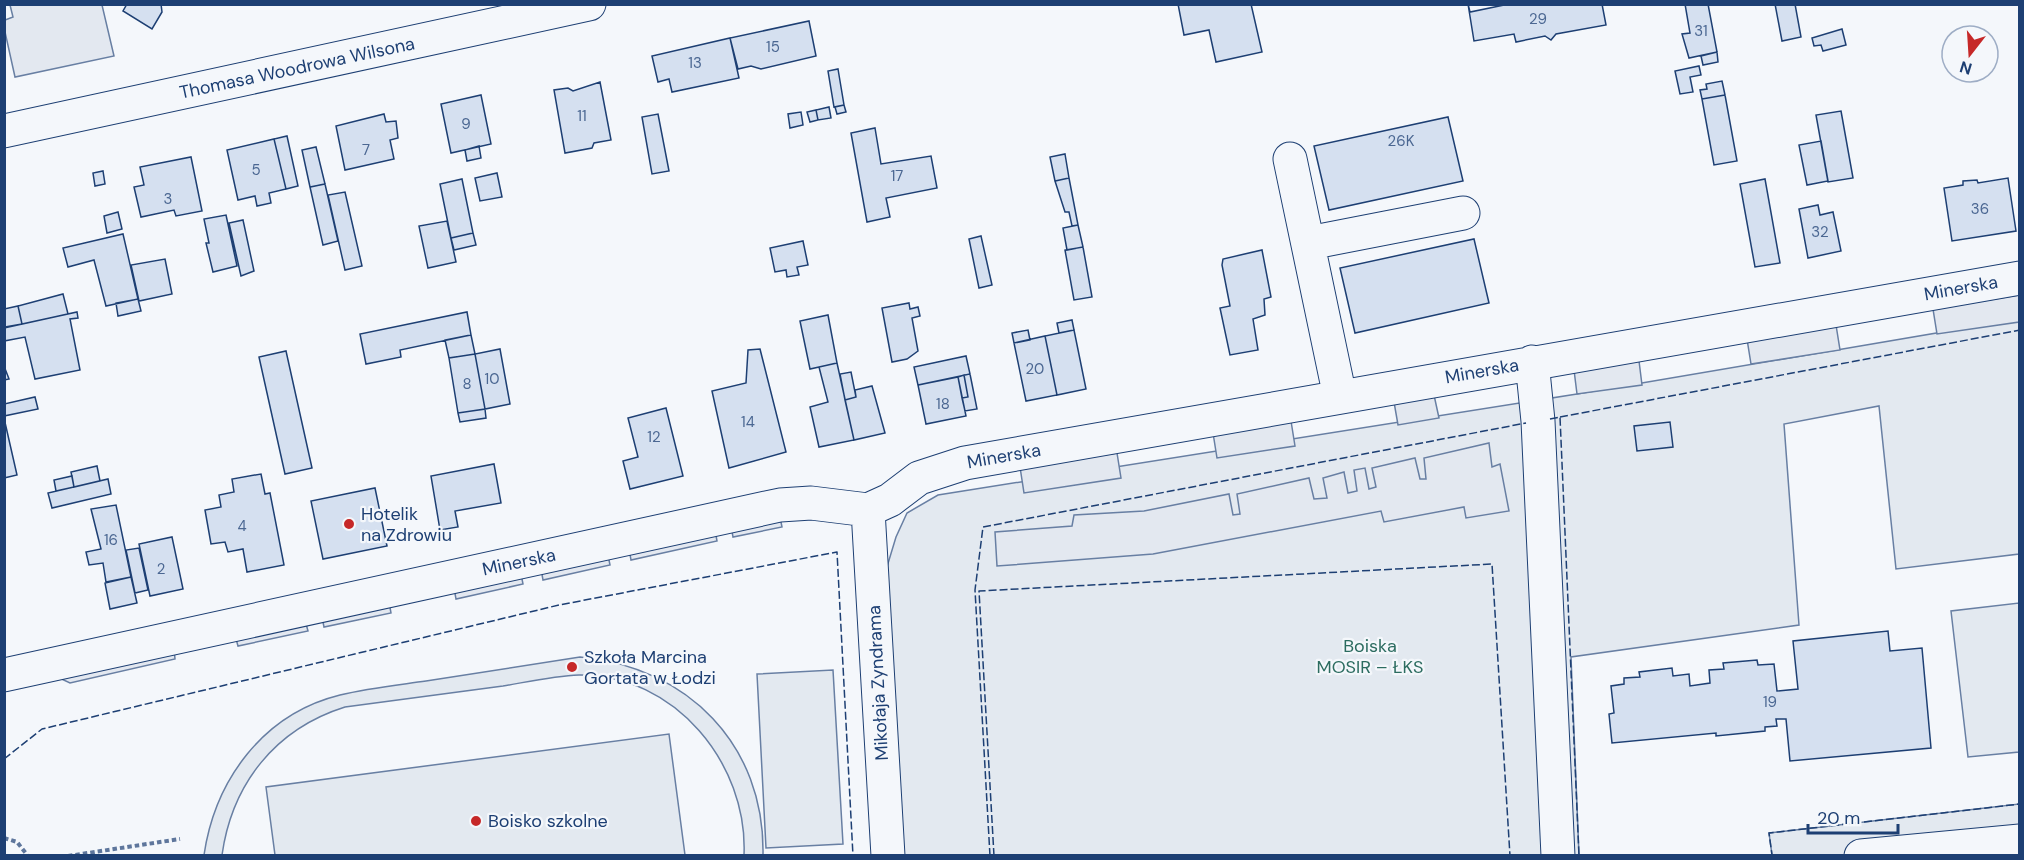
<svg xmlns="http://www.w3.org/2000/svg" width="2024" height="860" viewBox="0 0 2024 860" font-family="'DM Sans',sans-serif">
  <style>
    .green { fill: #e3e9f0; stroke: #687fa3; stroke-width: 1.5 }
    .parking { fill: #e3e8f0; stroke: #687fa3; stroke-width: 1.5 }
    .building { fill: #d5e0f0; stroke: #1d3f73; stroke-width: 1.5 }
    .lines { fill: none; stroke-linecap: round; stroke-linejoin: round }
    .minor-casing { stroke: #1d3f73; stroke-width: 35 }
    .path { stroke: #5e769c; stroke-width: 4; stroke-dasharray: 4.5 3; stroke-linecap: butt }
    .minor { stroke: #f4f7fb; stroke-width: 33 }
    .fence { stroke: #1d3f73; stroke-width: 1.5; stroke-dasharray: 8 3; stroke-linecap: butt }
    .poi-dot { fill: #c62828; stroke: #f4f7fb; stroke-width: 2 }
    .labels { text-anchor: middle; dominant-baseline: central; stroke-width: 4.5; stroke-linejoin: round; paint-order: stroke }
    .number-label { font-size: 15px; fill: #4b6792 }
    .street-label { font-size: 18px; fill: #1d3f73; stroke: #f4f7fb }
    .poi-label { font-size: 18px; fill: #1d3f73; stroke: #f4f7fb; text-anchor: start }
    .park-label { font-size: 18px; fill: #2c6c60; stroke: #f4f7fb }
  </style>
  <rect width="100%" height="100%" fill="#f4f7fb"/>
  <path class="green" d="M2019,319V554L1896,569L1879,406L1784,424L1799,625L1571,657L1579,855L902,856L886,570L896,537L907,513L938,495L1577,394Z
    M2019,603V752L1968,757L1951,611Z
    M580,657C688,667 765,745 763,855H744C748,764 675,674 579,675C554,676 527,682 503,686C450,693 397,700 345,707C275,729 232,784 222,855H204C215,780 263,714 340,695C368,688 398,685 426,681C477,673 528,665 580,657Z
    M833,670L843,844L766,848L757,674Z
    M669,734L685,855H275L266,787Z
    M2019,804V855L1769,856L1772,855L1769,833Z"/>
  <path class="parking" d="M10,5H102L114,56L15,77L5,32V20L13,17Z
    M2019,295V322L1937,334L1933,309Z
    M1836,325L1840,350L1751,364L1747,339Z
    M1639,361L1642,385L1577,394L1574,370Z
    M1434,395L1439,418L1398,425L1394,402Z
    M1291,421L1295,446L1217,458L1213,433Z
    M1489,443L1492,467L1500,464L1509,511L1466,518L1464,507L1384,522L1381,511L1153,554L997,566L995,532L1072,526L1074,515L1144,511L1229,494L1233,515L1240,514L1237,494L1309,478L1314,499L1327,498L1323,478L1344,472L1348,493L1357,491L1354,470L1365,468L1369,489L1376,487L1372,468L1415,458L1420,479H1426L1424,458Z
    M1117,453L1121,478L1024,493L1020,467Z
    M780,517L782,527L733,537L731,526Z
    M715,530L717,541L631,560L629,549Z
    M608,555L610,565L543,580L541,569Z
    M521,574L523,584L456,599L454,588Z
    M389,602L391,613L324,627L322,617Z
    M305,620L308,631L238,646L235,635Z
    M174,649L175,659L70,683L55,676Z"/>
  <path class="building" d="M127,4H161L162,12L152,29L123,11Z
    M1178,4H1251L1262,52L1216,62L1209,30L1184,35Z
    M1468,4L1470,12L1509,4H1602L1606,25L1556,34L1551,40L1545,36L1516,42L1514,34L1474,41Z
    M1685,4H1708L1717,52L1689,58L1682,34L1690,33Z
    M1775,4H1795L1801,37L1782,41Z
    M809,21L816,56L761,69L751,66L738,69L730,38Z
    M1842,29L1846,45L1823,51L1821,45L1814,46L1812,38Z
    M730,38L739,78L672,92L669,79L658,82L652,56Z
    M1717,52L1718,62L1703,65L1701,56Z
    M1699,66L1701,75L1690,77L1693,92L1680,94L1675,71Z
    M838,69L844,105L834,107L828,71Z
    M1722,81L1725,95L1702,99L1700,90L1707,89L1706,84Z
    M600,82L611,140L594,143L592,148L565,153L554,90L568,88L573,91Z
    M481,95L491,144L451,153L441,104Z
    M1725,95L1737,161L1714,165L1702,99Z
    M844,105L846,112L837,114L835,107Z
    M829,107L831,118L818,120L816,110Z
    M816,110L818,120L810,122L807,112Z
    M1841,111L1853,178L1828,182L1816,115Z
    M801,112L803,125L790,128L788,114Z
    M384,114L386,122L396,121L398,138L390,140L394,159L345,170L336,126Z
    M658,114L669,171L652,174L642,117Z
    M1448,117L1463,181L1329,210L1314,146Z
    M875,128L881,164L931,156L937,188L886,198L890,217L867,222L851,133Z
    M287,136L298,186L286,189L274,139Z
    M274,139L286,189L269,193L271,203L257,206L255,196L238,200L227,150Z
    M1821,141L1828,181L1807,185L1799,145Z
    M479,146L481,158L467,161L465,150Z
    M316,147L325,184L310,187L302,150Z
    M1065,154L1069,178L1055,181L1050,157Z
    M191,157L202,211L176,216L174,210L141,217L134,187L144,185L140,167Z
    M103,171L105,184L95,186L93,173Z
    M497,173L502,197L480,201L475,178Z
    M1069,178L1078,225L1072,226L1069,212H1065L1055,181Z
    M2008,178L2016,231L1952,241L1944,188L1963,185V181L1977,180L1978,183Z
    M462,179L473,233L451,238L440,184Z
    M1765,179L1780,263L1755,267L1740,184Z
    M325,184L338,241L323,245L310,187Z
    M345,192L362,266L345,270L328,195Z
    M1818,205L1820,215L1833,212L1841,251L1808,258L1799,209Z
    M118,212L122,229L107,233L104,216Z
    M226,215L237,266L213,272L206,243H209L204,219Z
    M243,220L254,271L241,276L229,223Z
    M447,221L456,262L428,268L419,226Z
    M1078,225L1083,247L1067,250L1063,228Z
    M473,233L476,245L454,250L451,238Z
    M123,234L138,299L106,306L94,260L68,267L63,248Z
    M981,236L992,285L979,288L969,239Z
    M1474,239L1489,303L1355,333L1340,268Z
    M803,241L808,265L797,267L799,275L787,277L786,270L775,272L770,248Z
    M1083,247L1092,297L1074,300L1065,250Z
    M1262,250L1271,297L1264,299L1265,315L1253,319L1258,350L1230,355L1220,308L1230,306L1222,265L1223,259Z
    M165,259L172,294L139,301L131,265Z
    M63,294L68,314L22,324L18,306Z
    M138,299L141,311L118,316L116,303Z
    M909,303L910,309L918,307L920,316L912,318L918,351L907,359L892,362L882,308Z
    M18,306L22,324L5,327L4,309Z
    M77,312L78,318L70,319L80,370L35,379L25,337L4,341V328Z
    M467,312L471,335L400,350L401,357L366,364L360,334Z
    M828,315L837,363L810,369L800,321Z
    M1072,320L1074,330L1059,333L1057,323Z
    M1028,330L1030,340L1014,343L1012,333Z
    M1074,330L1086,389L1057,395L1045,336Z
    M471,335L475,354L449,358L445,340Z
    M1045,336L1057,395L1026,401L1014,343Z
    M500,349L510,404L485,409L475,354Z
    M760,349L786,452L729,468L712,391L746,383L748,350Z
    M286,351L312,468L285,474L259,357Z
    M475,354L485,409L458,413L449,358Z
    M966,356L970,374L918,385L914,367Z
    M837,363L854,440L819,447L810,407L828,402L819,367Z
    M4,366L9,379L4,380Z
    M851,372L856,397L845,400L840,374Z
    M970,374L977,409L965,411L962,398L968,397L964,375Z
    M964,375L968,397L962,398L958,377Z
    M958,377L966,416L926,424L918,385Z
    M872,386L885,433L854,440L845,400L856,397L855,390Z
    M35,397L38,409L4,416V404Z
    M666,408L683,476L630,489L623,461L638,457L628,418Z
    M485,409L486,418L460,422L458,413Z
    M4,418L17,475L4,478Z
    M1670,422L1673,447L1637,451L1634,426Z
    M494,464L501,503L455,511L458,527L440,530L431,476Z
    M97,466L100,481L74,487L71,472Z
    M261,474L265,494L270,493L284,565L247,572L243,549L228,552L225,542L211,544L205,510L221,507L219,495L234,492L232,479Z
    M72,476L74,487L56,491L54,480Z
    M108,479L111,494L52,508L48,493Z
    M375,488L387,546L323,559L311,501Z
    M116,505L131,577L106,582L103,563L89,565L86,552L101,549L91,509Z
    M172,537L183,589L150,596L139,544Z
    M139,548L148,590L135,593L126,550Z
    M131,577L137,603L110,609L105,583Z
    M1888,631L1890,651L1922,648L1931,748L1790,761L1786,719H1776L1777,726L1765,727V731L1716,736V733L1612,743L1609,714L1614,713L1611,686L1624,684V678L1640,677L1639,672L1672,668L1673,676L1689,674L1690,686L1710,683L1709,670L1724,669L1723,663L1757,660L1758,665L1774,664L1777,691L1798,689L1793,641Z"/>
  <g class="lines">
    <defs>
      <path id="minor" d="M4,131L589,4
        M1290,159L1340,397
        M1309,243L1463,213
        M1532,362L1538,421L1558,856
        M868,510L888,856
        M4,675L780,505L811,503L868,510L890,500L919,478L965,463L2020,278
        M1861,856L2020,841"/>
    </defs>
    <use href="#minor" class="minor-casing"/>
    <path class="path" d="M4,838L17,842L28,856
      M68,856L180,839"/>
    <use href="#minor" class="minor"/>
    <path class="fence" d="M1560,417L2020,330
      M1550,419L1560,417L1579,856
      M4,759L42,729L559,605L837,552L853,856
      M990,856L975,590L983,527L1526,423
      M994,856L979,591L1492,564L1510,856
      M1769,856L1772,855L1769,833L2020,804"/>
  </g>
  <g class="poi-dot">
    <circle cx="349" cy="524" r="6"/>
    <circle cx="572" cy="667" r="6"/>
    <circle cx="476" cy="821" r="6"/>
  </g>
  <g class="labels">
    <g class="number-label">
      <text x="1538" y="19">29</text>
      <text x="1701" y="31">31</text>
      <text x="773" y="47">15</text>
      <text x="695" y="63">13</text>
      <text x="582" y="116">11</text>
      <text x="466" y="124">9</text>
      <text x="1401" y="141">26K</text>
      <text x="366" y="150">7</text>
      <text x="256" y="170">5</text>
      <text x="897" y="176">17</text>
      <text x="168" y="199">3</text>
      <text x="1980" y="209">36</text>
      <text x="1820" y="232">32</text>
      <text x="1035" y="369">20</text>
      <text x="492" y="379">10</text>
      <text x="467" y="384">8</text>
      <text x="943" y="404">18</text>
      <text x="748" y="422">14</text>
      <text x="654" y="437">12</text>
      <text x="242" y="526">4</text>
      <text x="111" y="540">16</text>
      <text x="161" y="569">2</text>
      <text x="1770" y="702">19</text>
    </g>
    <g class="street-label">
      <text transform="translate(297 68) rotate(-12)">Thomasa Woodrowa Wilsona</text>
      <text transform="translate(1961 288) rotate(-10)">Minerska</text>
      <text transform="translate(1482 371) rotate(-10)">Minerska</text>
      <text transform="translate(1004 456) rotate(-10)">Minerska</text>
      <text transform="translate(519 562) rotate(-12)">Minerska</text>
      <text transform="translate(878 683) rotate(-93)">Mikołaja Zyndrama</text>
    </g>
    <g class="poi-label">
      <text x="361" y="514">Hotelik<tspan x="361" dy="21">na Zdrowiu</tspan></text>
      <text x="584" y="657">Szkoła Marcina<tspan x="584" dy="21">Gortata w Łodzi</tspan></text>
      <text x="488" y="821">Boisko szkolne</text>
    </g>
    <g class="park-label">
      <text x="1370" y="646">Boiska<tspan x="1370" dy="21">MOSIR – ŁKS</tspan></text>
    </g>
  </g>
  <rect width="2024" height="860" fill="none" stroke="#1d3f73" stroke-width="12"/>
  <g transform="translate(1970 54) rotate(197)"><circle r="28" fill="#f4f7fb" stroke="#9eadc5" stroke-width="1.5"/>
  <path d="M0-4.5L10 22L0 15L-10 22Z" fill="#c62828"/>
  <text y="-9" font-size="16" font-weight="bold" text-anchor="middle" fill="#1d3f73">N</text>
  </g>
  <path d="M1808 824v9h90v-9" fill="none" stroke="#1d3f73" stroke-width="3"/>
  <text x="1817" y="824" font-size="18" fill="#1d3f73" stroke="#f4f7fb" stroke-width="4.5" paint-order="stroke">20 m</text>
</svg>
